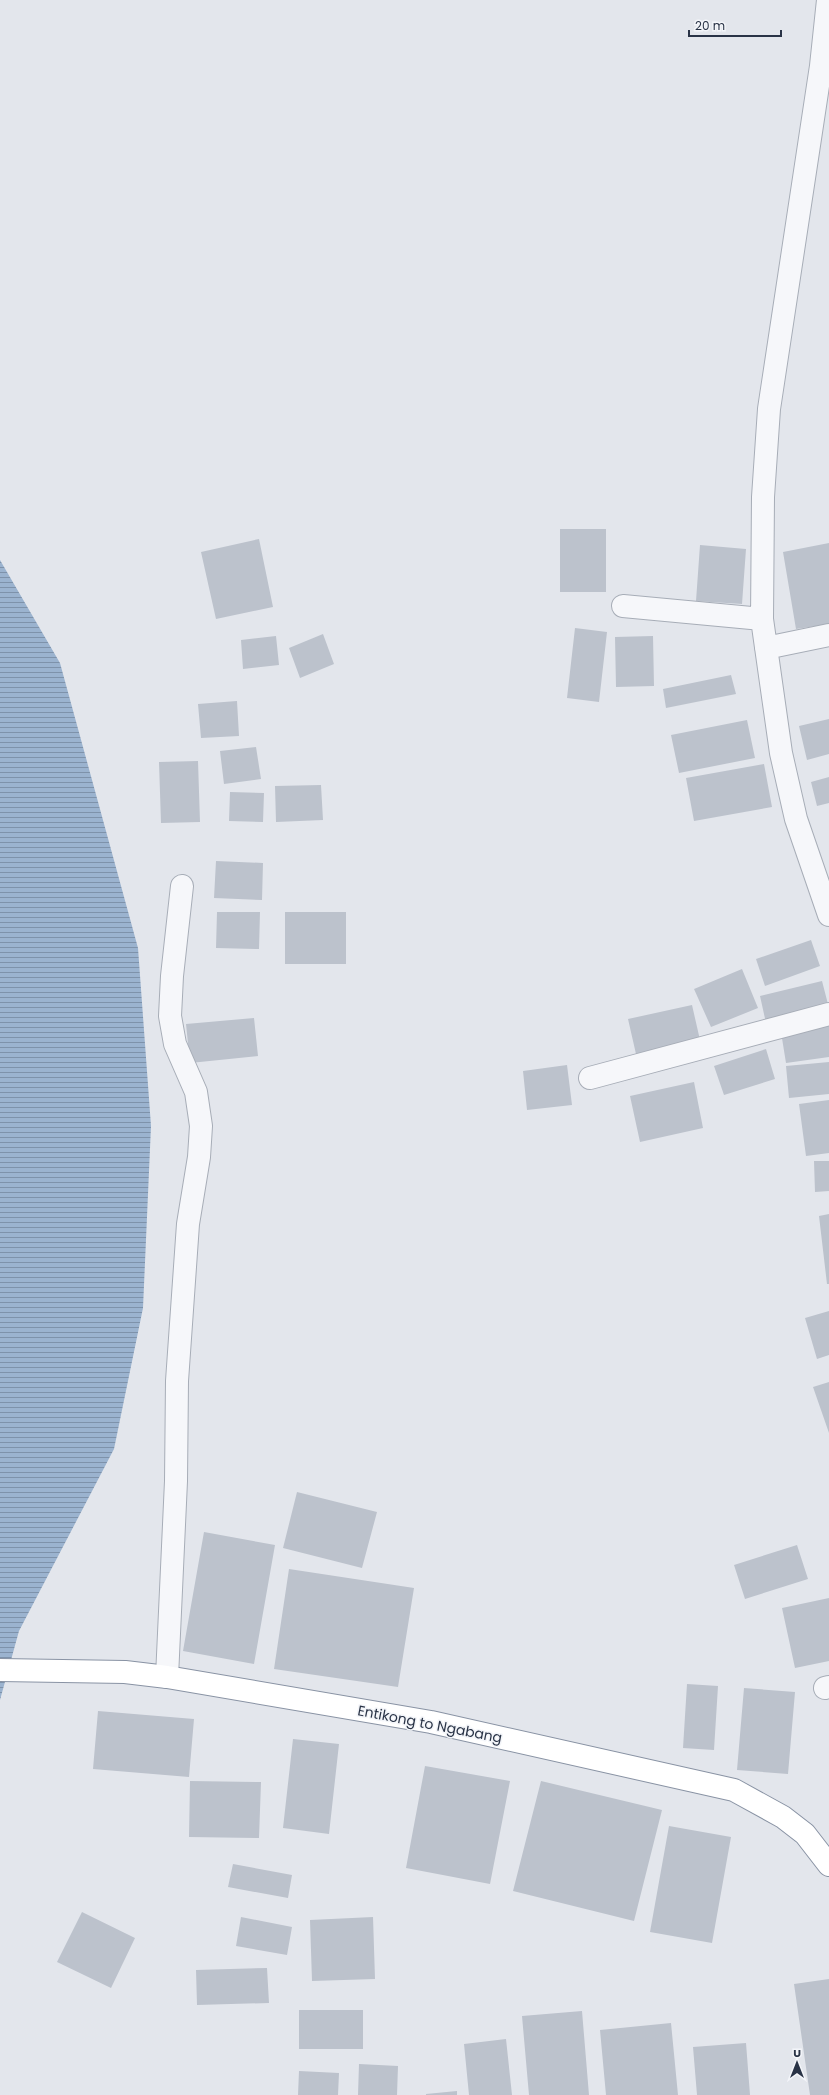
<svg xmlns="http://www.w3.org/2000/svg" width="829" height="2095" viewBox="0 0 829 2095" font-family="Poppins,sans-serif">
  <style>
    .water { fill: url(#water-rules) }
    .building { fill: #bcc2cc }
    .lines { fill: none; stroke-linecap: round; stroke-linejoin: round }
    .street-casing { stroke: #a7adb7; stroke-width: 24 }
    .highway-casing { stroke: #8993a4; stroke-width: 24 }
    .street { stroke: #f6f7fa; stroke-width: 22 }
    .highway { stroke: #fff; stroke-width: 22 }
    .labels { text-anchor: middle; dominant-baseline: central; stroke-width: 3; stroke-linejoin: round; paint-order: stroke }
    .street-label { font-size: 14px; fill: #293346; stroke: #f3f5f9 }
  </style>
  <defs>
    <pattern id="water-rules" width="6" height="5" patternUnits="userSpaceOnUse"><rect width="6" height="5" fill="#9bb3cf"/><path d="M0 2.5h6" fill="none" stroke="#7e92aa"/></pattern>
  </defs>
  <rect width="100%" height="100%" fill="#e3e6ec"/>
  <path class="water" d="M0,560L60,663L138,948L151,1126L143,1308L114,1449L19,1631L0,1700Z"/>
  <path class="building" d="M560,529H606V592H560Z
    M259,539L273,607L216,619L201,552Z
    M829,543V624L796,629L783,552Z
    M700,545L746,549L742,604L696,601Z
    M575,628L607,632L599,702L567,698Z
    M323,634L334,664L300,678L289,648Z
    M276,636L279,665L243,669L241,640Z
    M653,636L654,686L616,687L615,637Z
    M731,675L736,694L666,708L663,689Z
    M237,701L239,736L201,738L198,704Z
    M829,719V754L807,760L799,726Z
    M747,720L755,758L679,773L671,735Z
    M256,747L261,779L224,784L220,751Z
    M198,761L200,822L161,823L159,762Z
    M764,764L772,807L694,821L686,778Z
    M829,777V803L817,806L811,782Z
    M321,785L323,820L276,822L275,786Z
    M230,792L264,793L263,822L229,821Z
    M216,861L263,863L262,900L214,898Z
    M217,912H260L259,949L216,948Z
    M285,912H346V964H285Z
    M811,940L820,966L765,986L756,959Z
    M742,969L758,1008L711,1027L694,989Z
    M822,981L829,1008L766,1023L760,996Z
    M692,1005L700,1040L636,1054L628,1019Z
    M254,1018L258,1056L190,1063L186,1024Z
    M829,1025V1057L786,1063L781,1032Z
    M766,1049L775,1079L724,1095L714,1066Z
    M829,1062V1094L789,1098L786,1066Z
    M567,1065L572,1105L527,1110L523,1071Z
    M694,1082L703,1128L640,1142L630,1096Z
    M829,1100V1153L806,1156L799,1104Z
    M814,1161H829V1191L815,1192Z
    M829,1214V1284H827L819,1216Z
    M829,1311V1355L817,1359L805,1318Z
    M829,1382V1433L813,1387Z
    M297,1492L377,1512L362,1568L283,1548Z
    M204,1532L275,1545L254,1664L183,1651Z
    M797,1545L808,1579L745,1599L734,1565Z
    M289,1569L414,1588L398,1687L274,1669Z
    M829,1598V1661L795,1668L782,1608Z
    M687,1684L718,1686L714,1750L683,1748Z
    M744,1688L795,1692L788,1774L737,1770Z
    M98,1711L194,1719L189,1777L93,1769Z
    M293,1739L339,1744L329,1834L283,1828Z
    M425,1766L510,1781L490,1884L406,1868Z
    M190,1781L261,1782L259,1838L189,1837Z
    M541,1781L662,1810L634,1921L513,1891Z
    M669,1826L731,1837L712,1943L650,1932Z
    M233,1864L292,1875L288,1898L228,1887Z
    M82,1912L135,1938L111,1988L57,1962Z
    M241,1917L292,1927L287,1955L236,1946Z
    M373,1917L375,1979L312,1981L310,1920Z
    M267,1968L269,2003L197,2005L196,1970Z
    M829,1979V2095H810L794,1984Z
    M299,2010H363V2049H299Z
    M582,2011L589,2095H529L522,2016Z
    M671,2023L678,2095H606L600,2030Z
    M506,2039L512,2095H469L464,2044Z
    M746,2043L750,2095H697L693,2047Z
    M359,2064L398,2066L397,2095H358Z
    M299,2071L339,2073L338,2095H298Z
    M457,2091V2095H426V2094Z"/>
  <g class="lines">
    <defs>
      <path id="street" d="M828,0L821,66L769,409L763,497L762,619L781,753L796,819L829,915
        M623,606L762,619
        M766,648L829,635
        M590,1078L829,1014
        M167,1677L176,1481L177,1381L188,1224L199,1157L201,1126L196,1092L175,1044L170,1016L172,976L182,886
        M825,1688L829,1687"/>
      <path id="highway" d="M0,1670L125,1672L167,1677L431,1722L734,1790L783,1817L805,1834L829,1865"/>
    </defs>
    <use href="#street" class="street-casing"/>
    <use href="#highway" class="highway-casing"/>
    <use href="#street" class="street"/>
    <use href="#highway" class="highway"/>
  </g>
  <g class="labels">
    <g class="street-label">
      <text transform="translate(430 1724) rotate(11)">Entikong to Ngabang</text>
    </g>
  </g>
  <g transform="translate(797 2063)" stroke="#f3f5f9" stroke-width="3" paint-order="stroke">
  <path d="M0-3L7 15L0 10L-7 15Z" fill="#293346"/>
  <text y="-6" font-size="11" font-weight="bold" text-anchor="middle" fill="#293346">U</text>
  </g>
  <path d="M689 30v6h92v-6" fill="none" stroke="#293346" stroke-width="2"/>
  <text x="695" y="30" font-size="12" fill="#293346" stroke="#f3f5f9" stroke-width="3" paint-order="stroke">20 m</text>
</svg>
